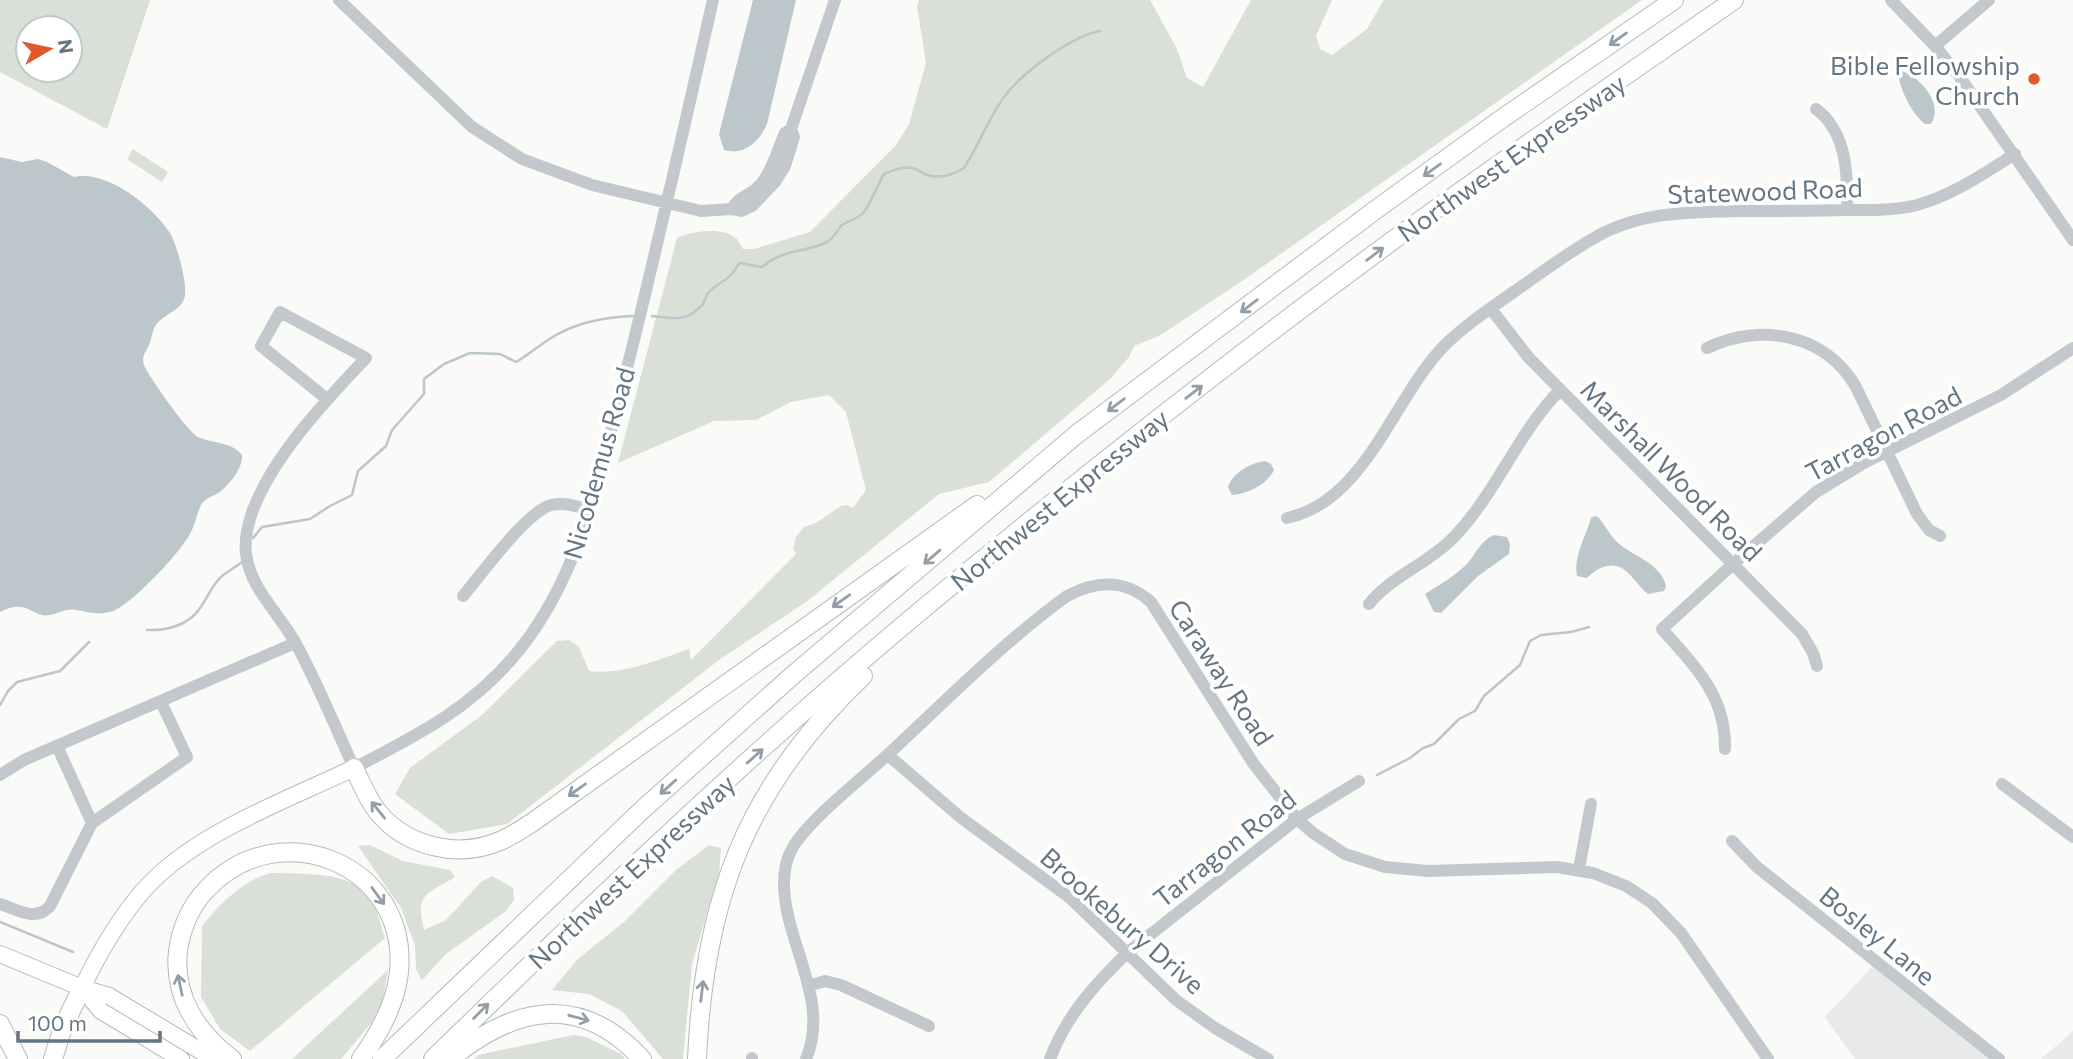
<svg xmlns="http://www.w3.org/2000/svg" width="2073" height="1059" viewBox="0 0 2073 1059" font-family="Commissioner,sans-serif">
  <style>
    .built { fill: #e8e9e9 }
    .green { fill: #dadfd7; fill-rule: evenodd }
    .water { fill: #bbc7cb }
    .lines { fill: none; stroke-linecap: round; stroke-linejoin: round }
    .stream { stroke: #bbc7cb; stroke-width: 2.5 }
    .major-casing { stroke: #b5babe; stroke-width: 18 }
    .highway-casing { stroke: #b4b9bd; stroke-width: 20 }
    .minor { stroke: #c3c8cc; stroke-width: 12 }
    .major { stroke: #fff; stroke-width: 16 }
    .highway { stroke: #fff; stroke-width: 18 }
    .oneway { stroke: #939fa8 }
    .poi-dot { fill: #e4572e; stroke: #fff; stroke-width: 2.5 }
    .labels { text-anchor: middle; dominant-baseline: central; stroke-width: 7; stroke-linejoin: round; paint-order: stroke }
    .poi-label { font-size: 26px; fill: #657683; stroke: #fff; text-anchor: end }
    .street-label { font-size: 26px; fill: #657683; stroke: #fff }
  </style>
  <rect width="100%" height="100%" fill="#fafaf8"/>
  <path class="built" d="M1874,965L1995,1059H1855L1825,1017Z
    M2073,1031V1059H2041Z"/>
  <path class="green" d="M0,0H150L107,129L0,72ZM28,28H70V70H28Z
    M919,0H1150L1176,47L1187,78L1203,87L1251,0H1332L1316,36L1320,49L1332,55L1367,29L1383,1L1386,0H1642L1245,279L1159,336L1134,346L1129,357L1111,378L989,482L939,494L806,602L719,660L507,824L449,834L395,794L410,768L482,715L557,641L569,640L579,647L589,671C624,675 657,660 689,649L691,660L796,554L793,549L796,537L804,527L816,523L841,506L847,505L853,508L866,490L846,412L829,395L791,402L756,420L714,421L618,463L677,238C691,231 724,226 737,239C739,242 741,246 743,249H754L810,232L896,145L909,124L926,63L917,6Z
    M133,149L168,172L162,182L127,159Z
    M370,845L403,861L450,870L455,877C426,895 415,893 424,930L446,920L481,882L492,876L513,888L514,900L506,911L446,954L422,980L416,969L415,945L401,908L358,846Z
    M709,845L721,848L719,874L692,964L683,1059H663L622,1011L589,994L552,990L578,959L625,921L677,869Z
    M270,873C301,874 355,870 372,901C378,912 381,927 385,938L250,1051L220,1029L201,997L202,926C221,903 241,882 270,873Z
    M388,970L383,1000L373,1021L341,1059H292Z
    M573,1035L586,1037L621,1054L625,1059H474L478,1055Z"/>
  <path class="water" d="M753,0H796L767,124C759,142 744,156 724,150L719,134Z
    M1902,71C1921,78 1944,104 1931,124H1925C1912,114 1900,90 1898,73Z
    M0,157L22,162L38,159L47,162L74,177C108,170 152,206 170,233C177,245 187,282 185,295C183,311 164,313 156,325C152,331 152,338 149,345C146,352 141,356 144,365C149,377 188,432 198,437C213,444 231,441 242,455C243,467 231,483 221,491C216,495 208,497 203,502C197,510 196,523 191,532C182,551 132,604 113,611C99,616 89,612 76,610C67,608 59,613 50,615C33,619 28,597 0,612Z
    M1265,461L1271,464L1274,470C1267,484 1248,494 1232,495L1228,487C1233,472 1251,463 1265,461Z
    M1595,516L1598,517C1604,524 1609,533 1615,540C1630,556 1661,562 1666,586L1664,591L1648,594C1632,581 1625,558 1601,568C1595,570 1591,575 1586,578L1577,576C1573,557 1586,536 1591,518Z
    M1494,535L1507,537L1510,544L1509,554L1478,576L1441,613L1434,612L1425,594C1439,585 1455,576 1467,564C1476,554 1481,540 1494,535Z"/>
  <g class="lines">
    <path class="stream" d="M652,316C673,319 688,322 703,304C706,299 706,293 711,290C722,281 733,277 739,263L762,267C783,249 804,253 827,242C834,238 836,232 841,226C848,220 857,220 864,212C872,201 877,186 884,174C893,171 902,166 912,168C917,169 922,173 927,175C941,179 953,175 964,168C979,145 988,119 1004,97C1023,72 1070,37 1100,31
      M253,538L262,527L310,519L330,506L352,495L358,471L386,446L392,430L424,394V379L444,364L470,353L500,354L516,362C527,356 537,347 548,340C573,323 603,317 633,316
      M147,630C167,631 189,625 200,608C208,597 212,585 222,576C229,570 237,567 244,560
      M0,705L8,691L17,682L60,671L89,642
      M1377,775L1410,758L1423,748L1434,744L1459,719L1475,711L1484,696L1520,665L1530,641L1541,635L1571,632L1589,627
      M0,922L73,952"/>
    <defs>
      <path id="major" d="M0,954L82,988L109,996L214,1059
        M82,988C98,955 118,920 142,892C192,834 285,801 354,768
        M82,988L101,1011L181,1059"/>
      <path id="highway" d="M354,768C361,782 367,798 377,811C406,847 458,859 500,841C512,836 522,829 533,822L977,505
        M0,1024L18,1059
        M53,1059L63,1027L82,988
        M232,1059C197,1033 173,996 178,951C181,928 191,905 207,889C279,812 409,864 399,972C396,1003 378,1035 361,1059
        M382,1059L642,810L793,675L1077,434L1374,211L1500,120L1674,0
        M433,1059C590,906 749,754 918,613C1073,484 1233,358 1396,238C1507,157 1621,79 1734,0
        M450,1059C515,1006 580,992 642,1059
        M697,1059C704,900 746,787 863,676"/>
    </defs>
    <use href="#major" class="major-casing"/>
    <use href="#highway" class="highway-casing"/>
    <path class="minor" d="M339,0L472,127L522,159L592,185L701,211L732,209L741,211L752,206L775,182L785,166L794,137L791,129
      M1891,0L1935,46L1959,76L2073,240
      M1935,46L1989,0
      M1816,109C1847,132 1848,175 1847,210
      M732,209C737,197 752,195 761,184C772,171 778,149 785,133L791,129L835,0
      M1491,309L1529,358L1802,634L1813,653L1817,666
      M1707,348C1760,322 1826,334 1856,387L1917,514L1929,530L1940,536
      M327,399L261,346L280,312L366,358C324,402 239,490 246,554C250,588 278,612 295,642C317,682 335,726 354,768C418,735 474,707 520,649C581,573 600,473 624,380C656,254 684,127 713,0
      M1287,518C1366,501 1393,398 1444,346C1465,325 1491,308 1515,291C1541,273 1566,254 1594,238C1640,211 1691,212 1743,211C1776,211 1810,211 1843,210C1868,210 1893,211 1917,205C1953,195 1983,174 2015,154
      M463,596C481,575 526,512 551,505C564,502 576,506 589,510
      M1369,604C1391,576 1428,564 1453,538C1496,494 1517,434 1560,390
      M57,746L92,823
      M1725,749C1726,695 1695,667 1662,629L1733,564L1816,492L1862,464L2001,395L2073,348
      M888,755L960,817L1070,898L1176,1000L1215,1028L1268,1059
      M0,775L24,760L295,643
      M2002,784L2073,837
      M1732,841L1757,867L1999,1059
      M1579,869L1591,804
      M0,904C18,910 36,922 50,906L92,823L187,757L161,702
      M808,986L825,981L841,985L929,1026
      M752,1058V1059
      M806,1059C831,1000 784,942 784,883C784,871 787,857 793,847C810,819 859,781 884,758C944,703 1001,644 1067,596C1097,580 1125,579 1151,602L1253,763L1297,819L1313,833L1345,854L1385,867L1428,871L1557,867L1593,873L1626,886L1652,903L1681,933L1768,1059
      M1050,1059C1066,1016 1095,984 1127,953L1297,819L1359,781"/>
    <use href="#major" class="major"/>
    <use href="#highway" class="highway"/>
  </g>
  <defs><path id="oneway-shaft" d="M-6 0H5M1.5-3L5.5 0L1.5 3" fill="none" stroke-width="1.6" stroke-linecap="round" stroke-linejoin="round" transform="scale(1.75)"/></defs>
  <g class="oneway">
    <use href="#oneway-shaft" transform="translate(1618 39) rotate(145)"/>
    <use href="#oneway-shaft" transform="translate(1432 170) rotate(144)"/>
    <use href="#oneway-shaft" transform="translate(1375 254) rotate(-37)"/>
    <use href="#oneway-shaft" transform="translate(1249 306) rotate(143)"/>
    <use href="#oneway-shaft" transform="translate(1194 392) rotate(-38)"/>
    <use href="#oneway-shaft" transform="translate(1116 405) rotate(143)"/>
    <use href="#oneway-shaft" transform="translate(932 557) rotate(139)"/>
    <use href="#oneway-shaft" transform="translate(841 601) rotate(145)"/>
    <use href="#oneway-shaft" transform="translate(755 756) rotate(-42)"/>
    <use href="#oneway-shaft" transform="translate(668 787) rotate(138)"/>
    <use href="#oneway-shaft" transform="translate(577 790) rotate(145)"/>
    <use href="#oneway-shaft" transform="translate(378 810) rotate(-129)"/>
    <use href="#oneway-shaft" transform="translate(378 896) rotate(54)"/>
    <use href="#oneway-shaft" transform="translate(180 985) rotate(-102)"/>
    <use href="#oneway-shaft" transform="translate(702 991) rotate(-83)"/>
    <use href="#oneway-shaft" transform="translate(481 1011) rotate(-45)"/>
    <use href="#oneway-shaft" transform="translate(579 1018) rotate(15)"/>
  </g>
  <circle class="poi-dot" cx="2034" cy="79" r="7"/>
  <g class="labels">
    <g class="poi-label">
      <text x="2020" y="64">Bible Fellowship<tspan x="2020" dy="30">Church</tspan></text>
    </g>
    <g class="street-label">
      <text transform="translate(1511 157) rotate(-35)">Northwest Expressway</text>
      <text transform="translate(1765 190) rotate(-2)">Statewood Road</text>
      <text transform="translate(1883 433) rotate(-28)">Tarragon Road</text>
      <text transform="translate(598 463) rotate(-74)">Nicodemus Road</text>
      <text transform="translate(1672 470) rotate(45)">Marshall Wood Road</text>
      <text transform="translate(1059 499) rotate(-39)">Northwest Expressway</text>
      <text transform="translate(1222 672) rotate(57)">Caraway Road</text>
      <text transform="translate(1224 848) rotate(-38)">Tarragon Road</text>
      <text transform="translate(631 871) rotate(-43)">Northwest Expressway</text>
      <text transform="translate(1123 920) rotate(41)">Brookebury Drive</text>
      <text transform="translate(1878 935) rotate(39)">Bosley Lane</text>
    </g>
  </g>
  <g transform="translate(49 49) rotate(81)"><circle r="33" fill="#ffffff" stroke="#c1c8cd" stroke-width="2"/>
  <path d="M0-5L12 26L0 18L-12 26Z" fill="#e4572e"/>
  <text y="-10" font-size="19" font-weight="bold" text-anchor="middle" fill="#657683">N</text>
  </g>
  <path d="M18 1031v10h142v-10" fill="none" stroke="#657683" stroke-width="3.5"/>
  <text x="28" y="1031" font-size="21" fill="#657683" stroke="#ffffff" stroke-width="5" paint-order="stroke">100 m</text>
</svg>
